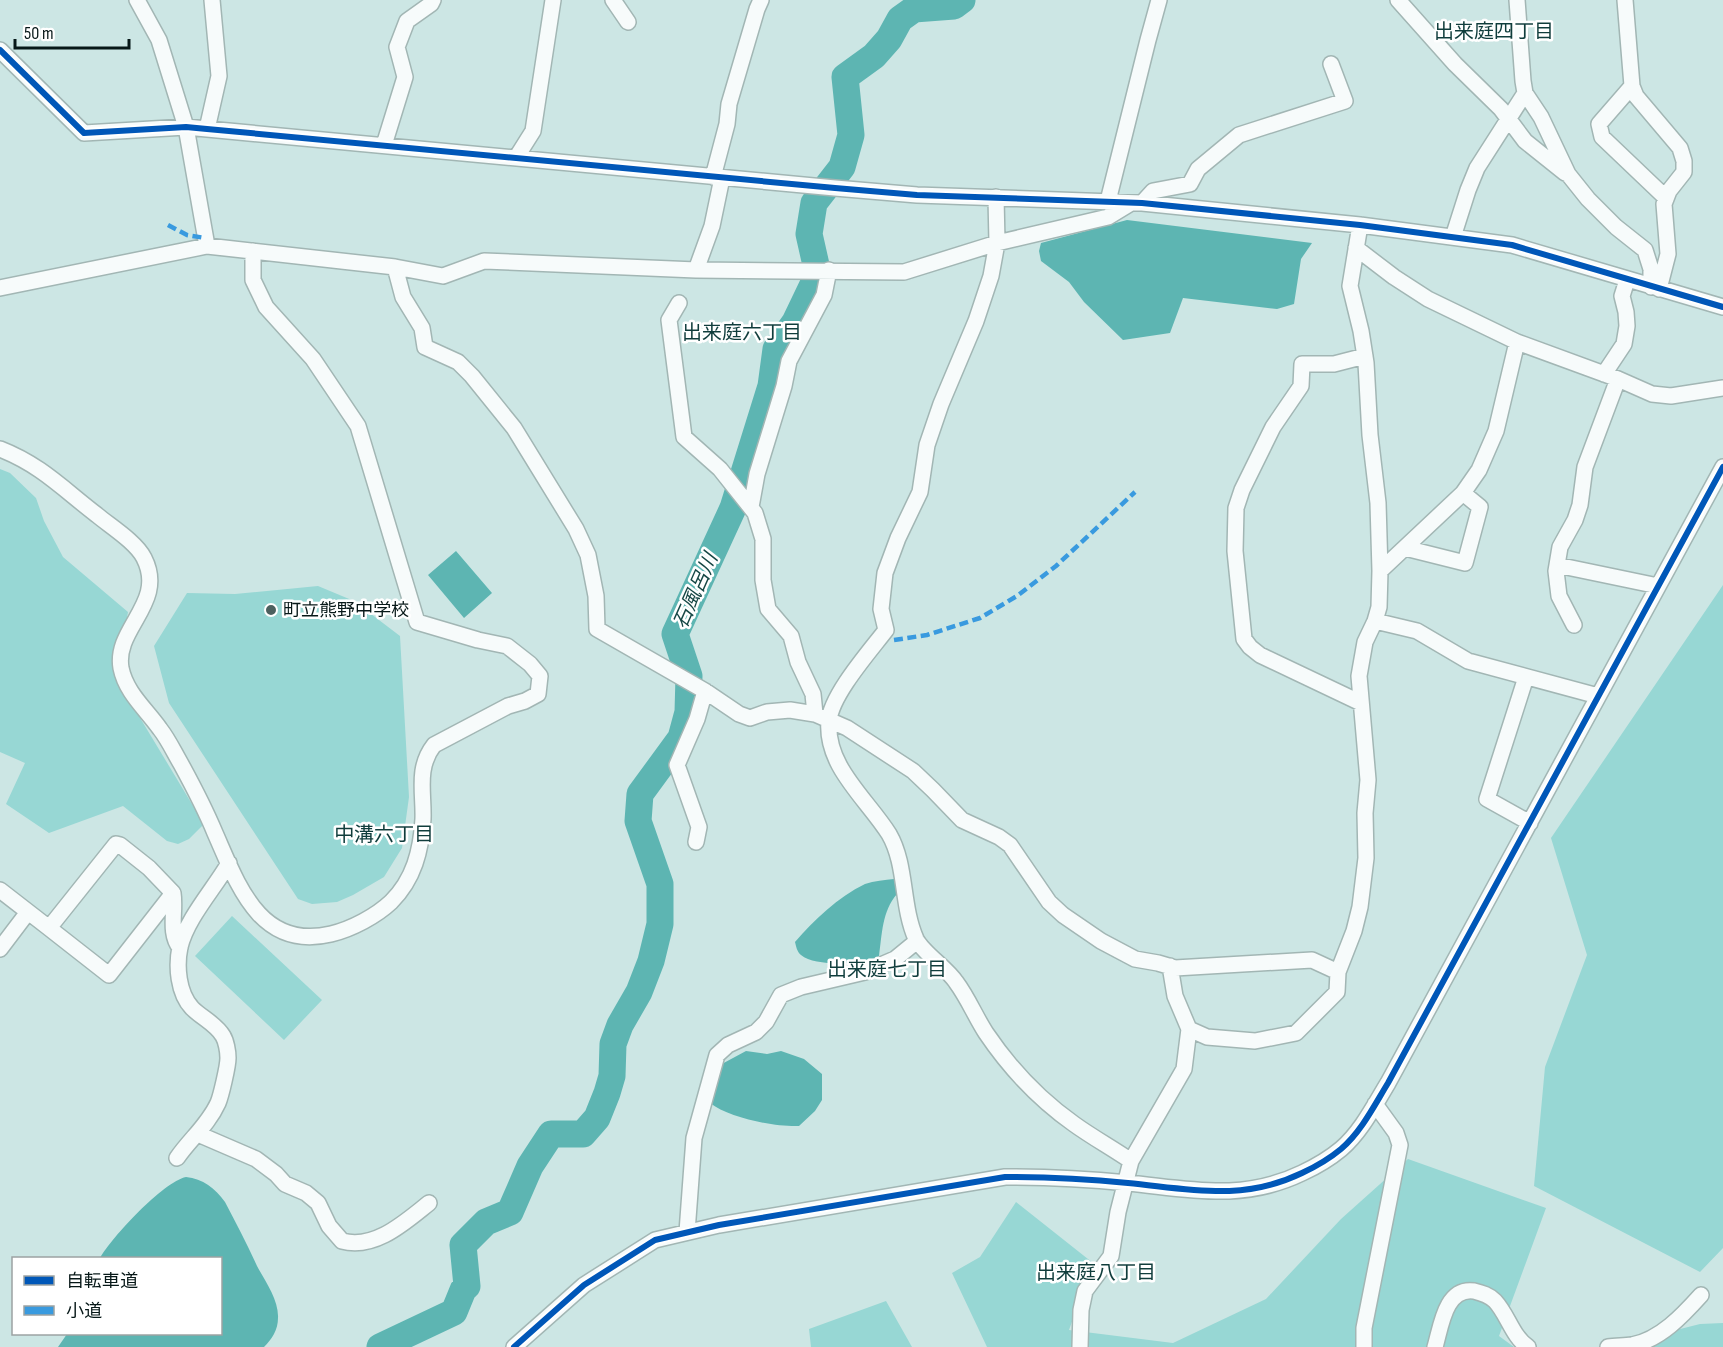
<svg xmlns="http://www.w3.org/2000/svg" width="1723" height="1347" viewBox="0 0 1723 1347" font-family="'Sofia Sans Condensed','Noto Sans JP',sans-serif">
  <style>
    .green { fill: #97d7d4 }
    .water { fill: #5db5b2 }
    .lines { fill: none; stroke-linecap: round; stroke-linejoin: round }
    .river { stroke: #5db5b2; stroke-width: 27 }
    .minor-casing { stroke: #a2b6b4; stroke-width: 18 }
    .minor { stroke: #f7fbfb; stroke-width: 15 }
    .quiet { stroke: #399adf; stroke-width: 4.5; stroke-dasharray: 9 4.5; stroke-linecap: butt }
    .cycleway-casing { stroke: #fff; stroke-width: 10 }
    .cycleway { stroke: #0057b8; stroke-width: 6 }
    .poi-dot { fill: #4c605f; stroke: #fff; stroke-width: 2 }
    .labels { text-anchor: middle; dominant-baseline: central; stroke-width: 5; stroke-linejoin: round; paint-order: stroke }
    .poi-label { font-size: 18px; fill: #071818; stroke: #fff; text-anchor: start }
    .neighbourhood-label { font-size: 20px; fill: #103d3c; stroke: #fff }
    .water-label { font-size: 20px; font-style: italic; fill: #164745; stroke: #fff }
  </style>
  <rect width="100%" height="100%" fill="#cce6e4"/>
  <path class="green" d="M0,469L10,473L36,498L44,521L63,557L128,612L116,678L204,824L189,839L178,844L167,841L123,806L49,833L6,804L25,763L0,752Z
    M1723,585V1248L1700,1272L1534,1186L1545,1067L1587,955L1551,838Z
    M318,586L354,601L400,636L409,797L402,848L384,877L353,895L337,902L312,904L298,899L169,703L154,646L187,593L235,594Z
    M232,916L322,1000L284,1040L195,956Z
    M1408,1159L1546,1208L1499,1336L1514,1347H987L952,1273L980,1257L1016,1202L1093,1263L1069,1330L1173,1343L1266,1299L1341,1219Z
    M886,1301L912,1347H811L809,1329Z
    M1723,1323V1347H1609L1700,1324Z"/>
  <path class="water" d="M1127,220L1312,243L1301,259L1294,304L1277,309L1183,298L1170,333L1123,340L1084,302L1069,282L1041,261L1039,251L1041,243Z
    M456,551L492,593L464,618L428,575Z
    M894,879L897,894C882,911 882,935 879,956L873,961C855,963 815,967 801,955C797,952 796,946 795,942C814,920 838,897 865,884C874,881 885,880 894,879Z
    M746,1051L767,1054L781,1051L804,1059L822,1074V1100L815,1111L799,1126C775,1127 729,1118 710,1103L720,1065Z
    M186,1177C203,1179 215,1188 225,1202C236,1223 247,1244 257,1266C265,1281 279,1300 278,1318C278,1330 272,1339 264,1347H58L67,1334H220V1258H100C112,1237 163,1182 186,1177Z"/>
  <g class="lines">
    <path class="river" d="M380,1347L454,1312L463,1290L467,1286L463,1245L486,1222L510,1212L530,1166L551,1134H583L597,1118L607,1093L612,1076L613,1044L620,1025L639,992L651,961L660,924V884L638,821L640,794L681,738L688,712L689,676L675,634L733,508L771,386L776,349L795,322L818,274L809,234L814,203L842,167L851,135L845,77L874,56L889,39L900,19L914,9L954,6L962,0"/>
    <defs>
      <path id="minor" d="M137,0L159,40L186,127L207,246
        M613,0L628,22
        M1398,0L1455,64L1501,109L1525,141L1565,173
        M1517,0L1523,81L1525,93L1541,117L1568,174L1588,199L1616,227L1645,250L1651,269V287
        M1625,0L1632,86L1636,96L1680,148L1684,161V172L1669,191L1664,204L1668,254L1659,289
        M0,50L84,133L186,127L207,129L835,188L917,195L1142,203L1360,225L1512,245L1723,307
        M1632,86L1599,124L1602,137L1666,198
        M207,129L219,76L212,0
        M384,145L405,77L397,47L407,21L431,4L433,0
        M516,158L533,131L553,0
        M713,177L727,124L729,104L757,9L761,0
        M996,197L997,243L991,276L976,321L941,404L927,445L920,492L898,538L885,573L881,609L886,630C870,651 831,695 829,721C825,766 867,799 889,834C907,865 901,905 916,939C923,953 947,968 956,982C968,998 975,1016 986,1033C1009,1067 1040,1100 1074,1124C1092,1137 1112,1148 1131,1161
        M1108,201L1148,40L1159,0
        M1142,203L1153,191L1190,184L1198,169L1239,135L1345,101L1331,64
        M1360,225L1350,286L1361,331L1366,363L1370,435L1378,503L1380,571
        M1453,237L1468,190L1477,168L1525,93
        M1356,248L1394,277L1428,299L1517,342L1618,379L1652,394L1671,396L1723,388
        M395,267L403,297L422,328L425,347L458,362L472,376L514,428L576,529L588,555L596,596L597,629L705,691L739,714L750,718L767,712L790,710L815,714L847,728L913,771L933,790L962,820L999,837L1010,845L1049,902L1063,915L1101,941L1135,959L1158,963L1175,968L1312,960L1338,972
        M696,270L712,226L722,178
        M0,288L207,246L395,267L443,276L484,261L696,270L904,272L997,243L1108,217L1131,203
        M679,303L669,320L684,437L720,469L755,513L763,539V580L768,609L791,636L798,662L813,694L815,714
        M1604,374L1624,344L1627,326L1626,312L1622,296L1627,280
        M0,449C41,465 63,489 97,515C110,526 136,542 144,558C167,603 114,628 121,668C126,693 146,709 160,729C168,739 174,752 181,764C193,786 205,809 215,833C238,885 260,951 331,934C352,929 376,916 391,902C414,879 421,851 423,819C424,793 416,768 434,745L508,706L525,701L538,694L540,676L530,664L507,646L478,640L417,622L358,426L313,359L266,307L253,280V251
        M751,507L757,474L784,386L789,361L824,295L829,270
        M1405,548L1465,563L1480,507L1463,493
        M1557,565L1658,586
        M1375,621L1417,631L1468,661L1598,696
        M1574,625L1559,596L1556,571L1560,547L1575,520L1580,505L1585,467L1618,379
        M1526,677L1487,799L1530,823
        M1361,703L1260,655L1250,647L1244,639L1235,551L1236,508L1242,490L1273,427L1301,386L1302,364H1334L1365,356
        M696,842L699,827L677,765L697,719L705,691
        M116,844L120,845L149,868L173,893L109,975L49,928Z
        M0,890L49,928
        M173,893C176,911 168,933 180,948
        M0,949L28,912
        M1189,1029L1207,1037L1255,1041L1296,1033L1337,992L1338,972L1354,931L1360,907L1366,858L1365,813L1368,780L1359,676L1365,642L1375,621L1379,607L1380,571L1463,493L1479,470L1496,431L1517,342
        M198,1134L256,1159L276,1174L285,1184L306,1193L318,1203L329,1226L342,1241C375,1250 405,1222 429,1203
        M177,1158C190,1139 208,1125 218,1103C221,1096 228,1066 228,1058C228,1051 226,1041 223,1036C216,1024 202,1018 192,1008C178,993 176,966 180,947C187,918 214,889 229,863
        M687,1232L694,1138L717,1055L728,1045L756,1032L766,1022L781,995L801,987L865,972L895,959L917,941
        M514,1347L584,1285L655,1240L719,1225L1005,1177C1046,1177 1087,1179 1128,1183C1190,1189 1242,1202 1302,1173C1315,1167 1329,1159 1341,1149C1361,1132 1374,1106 1388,1083L1723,467
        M1080,1347L1081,1310L1085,1291L1111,1256L1118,1212L1131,1161L1184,1069L1189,1029L1175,996L1170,966
        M1364,1347V1328L1400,1145L1396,1133L1375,1104
        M1435,1347C1441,1327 1445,1287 1474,1291C1482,1293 1489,1295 1495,1301C1508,1315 1512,1336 1528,1347
        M1608,1347C1616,1346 1624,1346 1632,1345C1660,1340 1683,1315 1701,1295"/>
    </defs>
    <use href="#minor" class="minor-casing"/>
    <use href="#minor" class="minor"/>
    <path class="quiet" d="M168,225L187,235L205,238
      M894,640L927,635L980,618L1017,596L1056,566L1135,492"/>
    <defs>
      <path id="cycleway" d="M0,50L84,133L186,127L207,129L835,188L917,195L1142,203L1360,225L1512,245L1723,307
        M514,1347L584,1285L655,1240L719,1225L1005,1177C1046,1177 1087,1179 1128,1183C1190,1189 1242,1202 1302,1173C1315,1167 1329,1159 1341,1149C1361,1132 1374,1106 1388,1083L1723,467"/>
    </defs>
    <use href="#cycleway" class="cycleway-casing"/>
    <use href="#cycleway" class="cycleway"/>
  </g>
  <circle class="poi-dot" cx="271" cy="610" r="6"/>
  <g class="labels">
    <g class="poi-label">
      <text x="283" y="610">町立熊野中学校</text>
    </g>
    <g class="neighbourhood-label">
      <text x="1494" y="32">出来庭四丁目</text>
      <text x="742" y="333">出来庭六丁目</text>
      <text x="384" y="835">中溝六丁目</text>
      <text x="887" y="970">出来庭七丁目</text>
      <text x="1096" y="1273">出来庭八丁目</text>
    </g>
    <g class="water-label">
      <text transform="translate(696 591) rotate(-66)">石風呂川</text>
    </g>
  </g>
  <rect x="12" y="1257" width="210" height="78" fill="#ffffff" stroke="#9ca3a3" stroke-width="1.5"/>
  <rect x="24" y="1276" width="30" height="9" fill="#0057b8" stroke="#9ca3a3" stroke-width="1.5"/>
  <text x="66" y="1287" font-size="18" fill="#071818">自転車道</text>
  <rect x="24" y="1306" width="30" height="9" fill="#399adf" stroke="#9ca3a3" stroke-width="1.5"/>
  <text x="66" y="1317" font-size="18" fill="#071818">小道</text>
  <path d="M15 39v9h114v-9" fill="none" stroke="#071818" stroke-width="3"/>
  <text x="24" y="39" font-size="18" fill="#071818" stroke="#ffffff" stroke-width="4.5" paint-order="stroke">50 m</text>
</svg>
